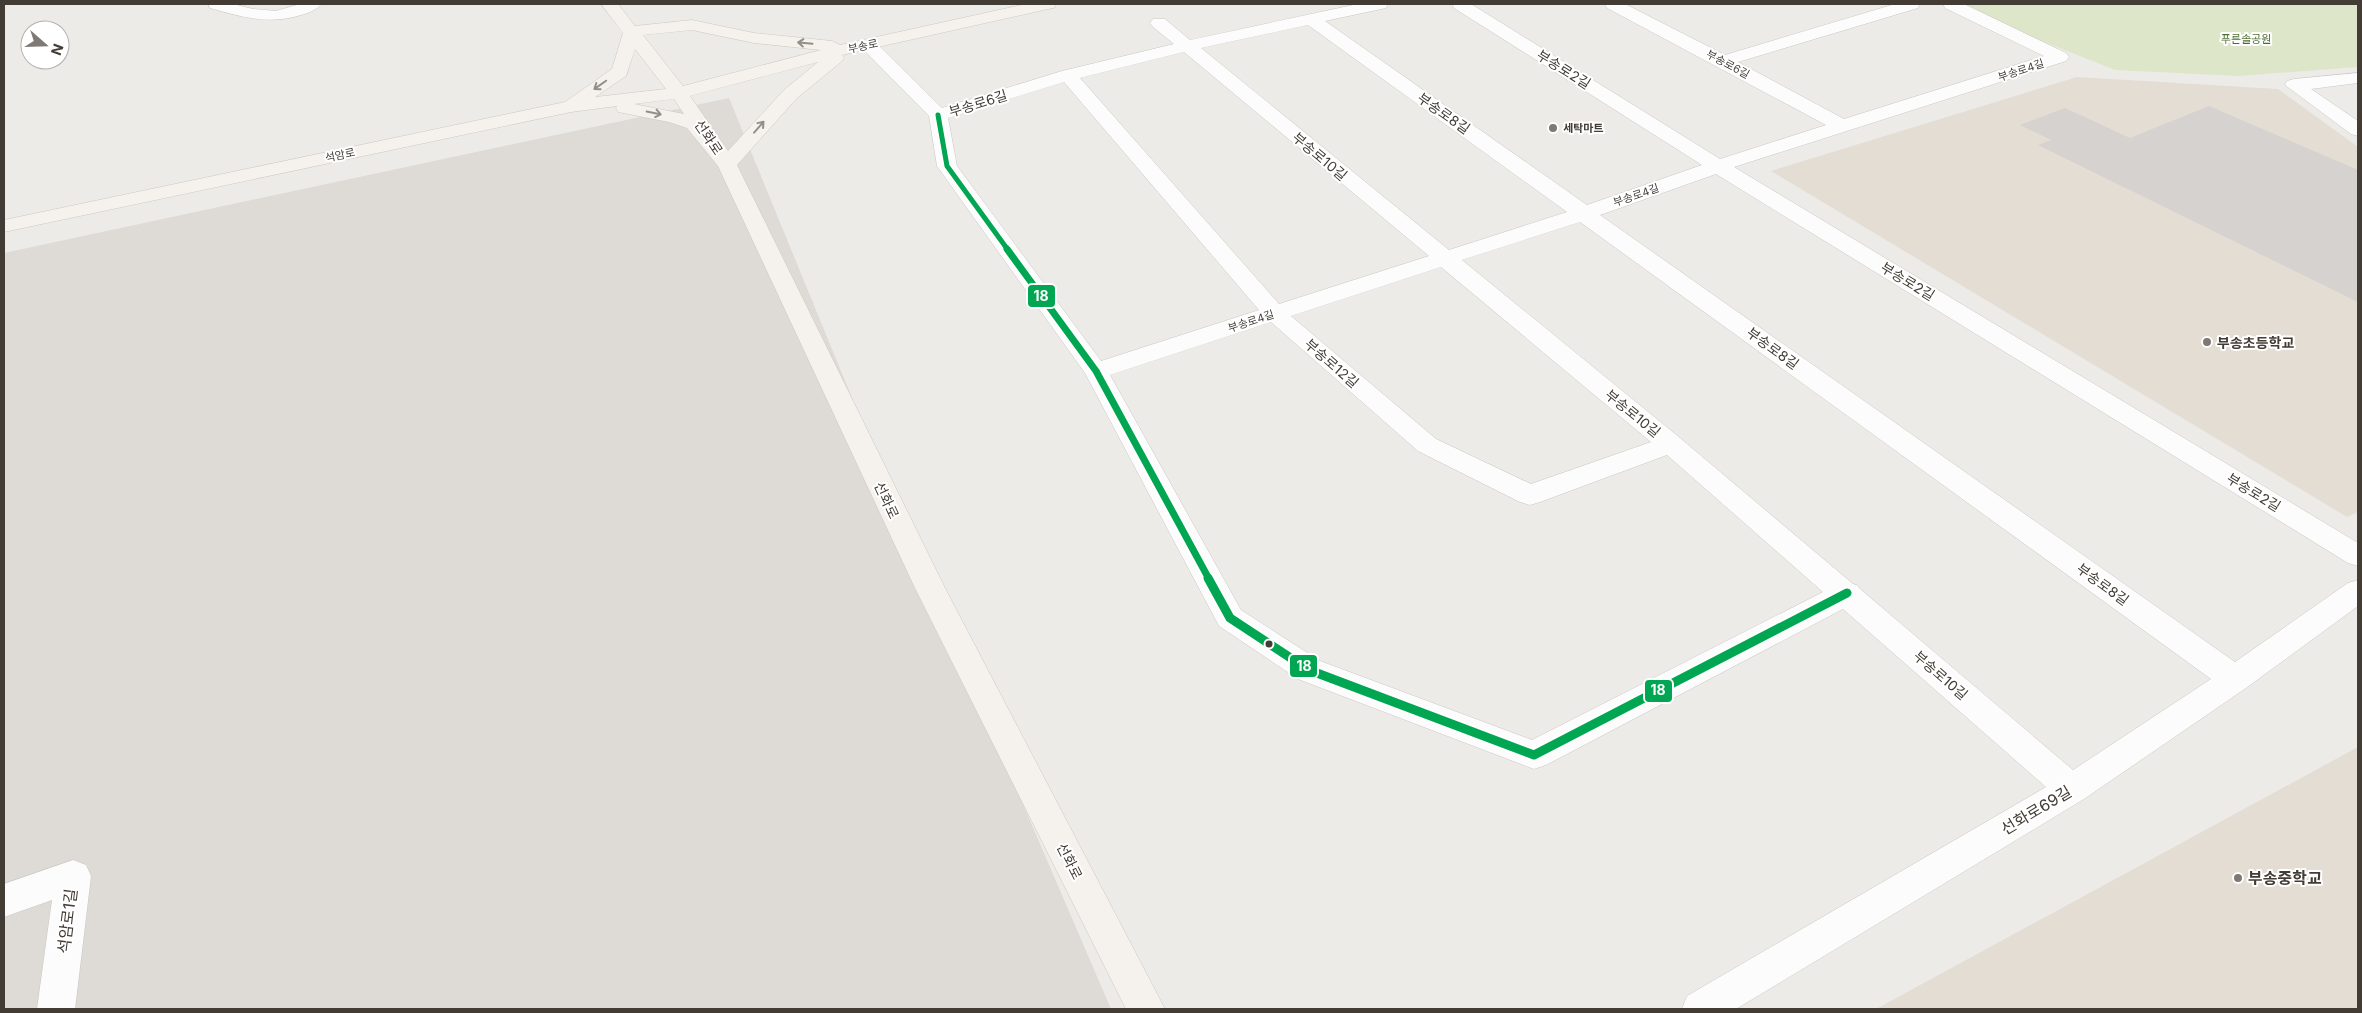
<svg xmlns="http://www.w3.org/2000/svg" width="2362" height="1013" viewBox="0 0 2362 1013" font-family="Inter,'Noto Sans KR',sans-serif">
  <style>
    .industrial { fill: #dedad6 }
    .education { fill: #e3ddd4 }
    .green { fill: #dee6ca }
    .building { fill: #d5d2cf }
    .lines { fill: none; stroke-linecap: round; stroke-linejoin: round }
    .street-casing { stroke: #cac7c4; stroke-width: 1 }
    .secondary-casing { stroke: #ccc7c0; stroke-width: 1 }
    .street { fill: #fcfcfc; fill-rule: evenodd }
    .secondary { fill: #f5f2ee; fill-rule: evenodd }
    .bus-1-far2-casing { stroke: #fff; stroke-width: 8 }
    .bus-1-far1-casing { stroke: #fff; stroke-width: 11 }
    .bus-1-casing { stroke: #fff; stroke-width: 13 }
    .bus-1-far2 { stroke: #00a651; stroke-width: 5 }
    .bus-1-far1 { stroke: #00a651; stroke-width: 7 }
    .bus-1 { stroke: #00a651; stroke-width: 9 }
    .oneway { stroke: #938e88 }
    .poi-dot { fill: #7e7974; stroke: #fff; stroke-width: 2 }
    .bus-dot { fill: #423c35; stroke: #fff; stroke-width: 2 }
    .labels { text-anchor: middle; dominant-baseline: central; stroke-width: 4; stroke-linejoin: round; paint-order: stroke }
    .far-park-label { font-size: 11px; fill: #4f6d30; stroke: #fff }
    .far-street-label { font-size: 11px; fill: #423c35; stroke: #fff }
    .far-poi-label { font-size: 11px; font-weight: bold; fill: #423c35; stroke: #fff; text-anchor: start }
    .street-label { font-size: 14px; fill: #423c35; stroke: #fff }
    .poi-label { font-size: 14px; font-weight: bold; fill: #423c35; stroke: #fff; text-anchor: start }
    .near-street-label { font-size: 16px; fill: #423c35; stroke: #fff }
    .near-poi-label { font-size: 16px; font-weight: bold; fill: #423c35; stroke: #fff; text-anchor: start }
    .line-badge { stroke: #fff; stroke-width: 2 }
    .badge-label { font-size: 14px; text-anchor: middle; font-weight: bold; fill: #fff }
  </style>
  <rect width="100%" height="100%" fill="#edebe8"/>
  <path class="industrial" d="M729,98L930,588L1111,1009H4V253Z"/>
  <path class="education" d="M2077,77L2278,89L2358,147V512L2347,517L1771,171Z
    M2358,747V1009H1876Z"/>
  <path class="green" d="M1961,4H2358V67L2238,76L2115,70L1962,9Z"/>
  <path class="building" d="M2209,106L2358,170V302L2038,145L2051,140L2020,125L2065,108L2130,138Z"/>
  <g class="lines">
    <defs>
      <path id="street" d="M208,4H233L253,9L276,11L300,4H321C317,10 308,13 301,15C270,25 241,17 210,8Z
        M1358,4H1388L1386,8L1325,21L1587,205L1702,165L1454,8L1452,4H1471L1720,159L1826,125L1607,8L1605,4H1625L1725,55L1895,4H1920L1918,8L1738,62L1844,119L2044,56L1945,8L1943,4H1964L2066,53L2069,57L2066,61L1734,167L2358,543V566L2348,563L1716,174L1600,215L2235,662L2348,583L2358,580V606L2246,688L2084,799L1736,1009H1682L1687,996L2046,787L1843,609L1546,765L1534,769L1298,679L1219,626L1085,373L937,166L929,116L859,45L862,41H874L942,108L1062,71L1174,44L1153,27L1150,23L1153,19H1165L1190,40ZM1308,25L1567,212L1449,250L1201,48ZM1184,52L1429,256L1279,304L1080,78ZM1064,82L1259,310L1101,361L957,166L948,118ZM1580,222L2211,679L2073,770L1860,589L1857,585L1853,584L1680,438L1462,260ZM1441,267L1651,442L1531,484L1436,439L1291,316ZM1271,322L1418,451L1520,502L1530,505L1540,502L1667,455L1823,592L1532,740L1320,661L1241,610L1110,375Z
        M2358,73V83L2311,89L2358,121V136L2351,134L2285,85L2287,81L2294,79Z
        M73,860L86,865L91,876L75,1009H37L52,900L4,917V884Z"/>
      <path id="secondary" d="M601,4H618L635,26L692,20L754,33L832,41L840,45L1026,4H1056L1054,8L1048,9L842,55L844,58L841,62L797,98L737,165L945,588L1165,1009H1126L915,588L718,166L687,128L669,122L618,112L616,108L617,106L571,112L4,232V220L565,102L612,69L623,33ZM692,30L754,43L821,50L683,86L643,35ZM635,49L666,89L595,97L626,76ZM818,62L784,90L728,151L690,96ZM674,99L684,114L634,104Z"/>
    </defs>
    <use href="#street" class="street-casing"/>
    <use href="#secondary" class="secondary-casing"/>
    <use href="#street" class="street"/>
    <use href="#secondary" class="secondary"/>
    <defs>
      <path id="bus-1-far2" d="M938,115L947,166L1008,250"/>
      <path id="bus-1-far1" d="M1007,249L1096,371L1209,579"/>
      <path id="bus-1" d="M1208,578L1230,618L1309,670L1534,755L1847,593"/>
    </defs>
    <use href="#bus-1-far2" class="bus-1-far2-casing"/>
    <use href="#bus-1-far1" class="bus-1-far1-casing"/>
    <use href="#bus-1" class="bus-1-casing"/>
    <use href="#bus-1-far2" class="bus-1-far2"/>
    <use href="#bus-1-far1" class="bus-1-far1"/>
    <use href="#bus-1" class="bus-1"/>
  </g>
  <defs><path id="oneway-shaft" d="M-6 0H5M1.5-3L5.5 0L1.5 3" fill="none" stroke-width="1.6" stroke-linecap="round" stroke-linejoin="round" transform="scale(1.25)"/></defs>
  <g class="oneway">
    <use href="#oneway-shaft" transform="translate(805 43) rotate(-175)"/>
    <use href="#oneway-shaft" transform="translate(600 85) rotate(145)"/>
    <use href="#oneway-shaft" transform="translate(654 113) rotate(11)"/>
    <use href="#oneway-shaft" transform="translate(759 127) rotate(-49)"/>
  </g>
  <g class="poi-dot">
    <circle cx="1553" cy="128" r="5"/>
    <circle cx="2207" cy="342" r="5"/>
    <circle cx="2238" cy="878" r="5"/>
  </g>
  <circle class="bus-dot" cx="1269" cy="644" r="4.5"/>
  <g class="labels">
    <g class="far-park-label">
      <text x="2246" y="39">푸른솔공원</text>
    </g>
    <g class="far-street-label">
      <text transform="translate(863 46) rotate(-12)">부송로</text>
      <text transform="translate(1728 64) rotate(28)">부송로6길</text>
      <text transform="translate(2021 70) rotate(-18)">부송로4길</text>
      <text transform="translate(340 155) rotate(-12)">석암로</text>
      <text transform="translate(1636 195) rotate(-19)">부송로4길</text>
      <text transform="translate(1251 321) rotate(-18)">부송로4길</text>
    </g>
    <g class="far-poi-label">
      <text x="1563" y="128">세탁마트</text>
    </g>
    <g class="street-label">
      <text transform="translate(1564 69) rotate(32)">부송로2길</text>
      <text transform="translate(978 103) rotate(-17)">부송로6길</text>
      <text transform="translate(1444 113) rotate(35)">부송로8길</text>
      <text transform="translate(709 137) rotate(56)">선화로</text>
      <text transform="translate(1320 156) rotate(40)">부송로10길</text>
      <text transform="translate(1908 281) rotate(31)">부송로2길</text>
      <text transform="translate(1773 348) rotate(36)">부송로8길</text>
      <text transform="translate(1332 363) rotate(41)">부송로12길</text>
      <text transform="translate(1633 413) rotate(39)">부송로10길</text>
      <text transform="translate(2254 492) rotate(31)">부송로2길</text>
      <text transform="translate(887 500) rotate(65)">선화로</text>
      <text transform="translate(2103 584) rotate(36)">부송로8길</text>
      <text transform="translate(1941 675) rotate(41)">부송로10길</text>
      <text transform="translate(1070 861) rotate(63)">선화로</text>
    </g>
    <g class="poi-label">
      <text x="2217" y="342">부송초등학교</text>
    </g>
    <g class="near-street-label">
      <text transform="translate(2036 810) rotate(-31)">선화로69길</text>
      <text transform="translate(67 921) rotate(-83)">석암로1길</text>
    </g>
    <g class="near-poi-label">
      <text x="2248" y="878">부송중학교</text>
    </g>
  </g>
  <g class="line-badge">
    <rect x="1027" y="284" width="29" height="24" rx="5" fill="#00a651"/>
    <rect x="1289" y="654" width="29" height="24" rx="5" fill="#00a651"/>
    <rect x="1644" y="679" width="29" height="24" rx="5" fill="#00a651"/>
  </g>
  <g class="badge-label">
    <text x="1041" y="301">18</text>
    <text x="1304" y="671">18</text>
    <text x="1658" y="695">18</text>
  </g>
  <rect width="2362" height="1013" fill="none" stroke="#423c35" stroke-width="10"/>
  <g transform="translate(45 45) rotate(110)"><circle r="24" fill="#ffffff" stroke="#b3b1ae"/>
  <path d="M0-4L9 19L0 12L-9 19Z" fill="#7e7974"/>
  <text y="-8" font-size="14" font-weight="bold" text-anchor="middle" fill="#423c35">N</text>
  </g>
</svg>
